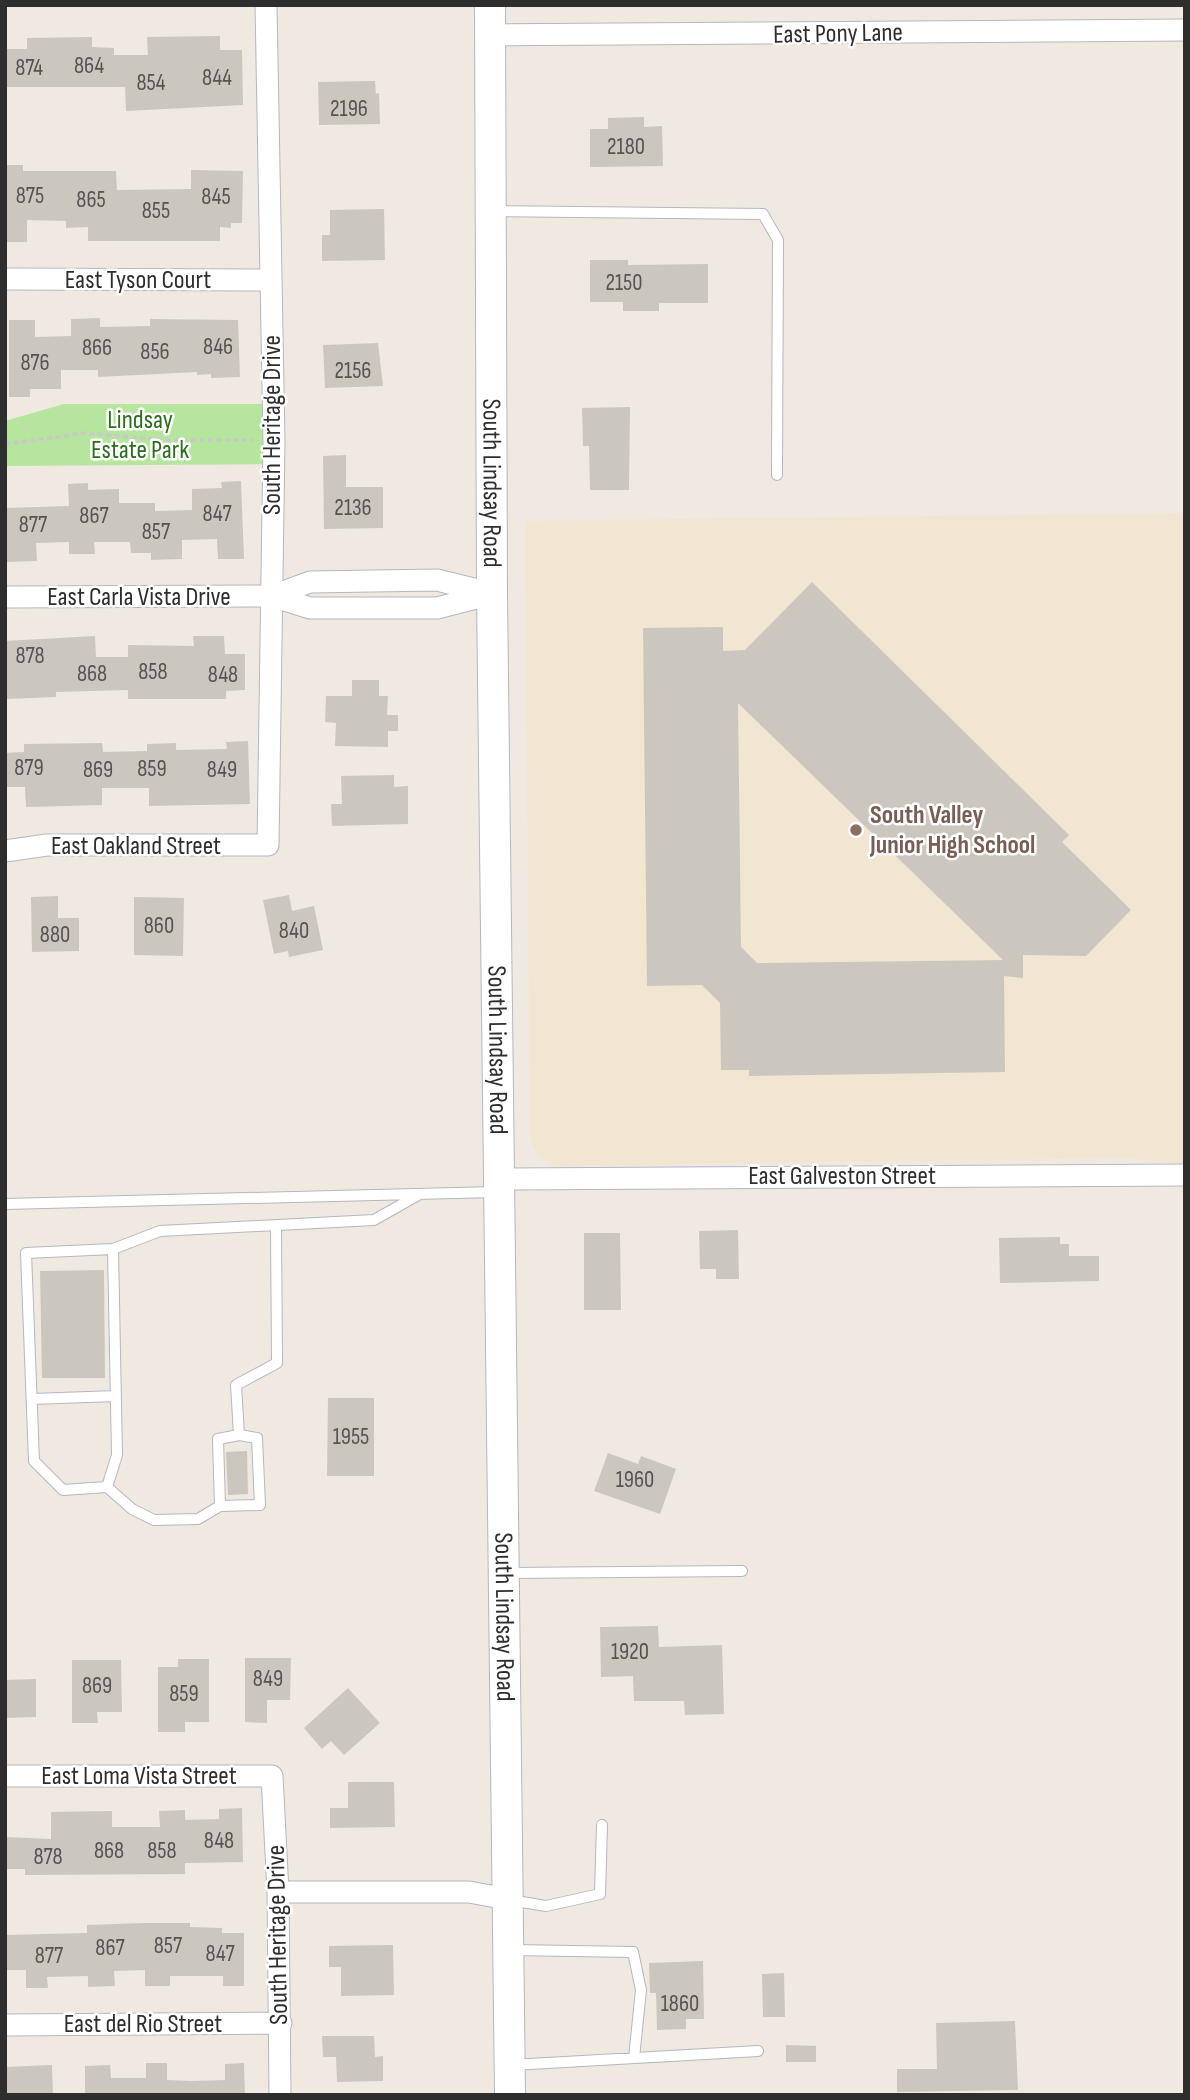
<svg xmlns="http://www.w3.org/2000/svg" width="1190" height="2100" viewBox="0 0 1190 2100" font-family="'Sofia Sans Condensed',sans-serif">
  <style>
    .education { fill: #f0e6d1 }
    .green { fill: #b6e59e }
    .building { fill: #cbc7bf; fill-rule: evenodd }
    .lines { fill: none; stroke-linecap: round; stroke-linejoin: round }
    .lane-casing { stroke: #b4b7c1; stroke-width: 12 }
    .street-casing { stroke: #b4b7c1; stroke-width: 23 }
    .secondary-casing { stroke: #b4b7c1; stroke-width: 32 }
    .path { stroke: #c9c9c9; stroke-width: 3.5; stroke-dasharray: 5 3.5; stroke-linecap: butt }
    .lane { stroke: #fff; stroke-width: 10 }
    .street { stroke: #fff; stroke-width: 21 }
    .secondary { stroke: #fff; stroke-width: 30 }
    .education-dot { fill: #8d6e63; stroke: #fff; stroke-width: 2.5 }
    .labels { text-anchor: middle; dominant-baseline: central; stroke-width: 5; stroke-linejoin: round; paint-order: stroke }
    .number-label { font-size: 23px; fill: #555452 }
    .street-label { font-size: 26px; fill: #2e2e2e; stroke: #fff }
    .park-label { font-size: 26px; fill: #2c6e1b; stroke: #fff }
    .education-label { font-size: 26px; font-weight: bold; fill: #785e54; stroke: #fff; text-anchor: start }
  </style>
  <rect width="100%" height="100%" fill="#efe9e1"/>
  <path class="education" d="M1185,513V1163L1122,1158L555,1166L538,1156L530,1139L525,521Z"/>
  <path class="green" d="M64,404H273V464L5,466V421Z"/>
  <path class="building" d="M220,36V50H242L243,105L126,111L125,87H5V49H27V38L92,37V47L114,48V55H148L147,37Z
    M375,81L376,94L379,93L380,124L319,125L318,82Z
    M644,117V127L662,126L663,166L590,167V129H608V118Z
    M5,165H23V171H116L117,190L191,189V170L243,171L242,223H231V228L220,227V241H88V227L66,228V221L27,220V242H5Z
    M384,209L385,260L322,261V235H330V210Z
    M590,260H628V265L708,264V303H659V311H623V302H590Z
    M100,318V327L150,326V319L238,320L240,377L211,378V374L197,375V372L98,377V370H61V389H30V397H9V320H35V337L71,336V319Z
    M378,343L383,386L325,388L323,345Z
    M630,407L629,490H590L589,446H583L582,408Z
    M346,455V487H383V528L324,529L323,456Z
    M241,481L244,559H218L217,539L182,540V559L151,560V553H131L130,542H94L95,554H69V542L36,543L37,561L7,562L6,508L69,506L68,484L88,483V490L119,489V503H155V511L192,510V489L222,488L221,482Z
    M812,582L1069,835L1062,842L1131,910L1086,956L1023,955V978L1004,976L1005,1072L749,1076V1070H721L720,1003L702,985L647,986L643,628L723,627V651L745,650ZM738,703L1003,960L757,963L741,947Z
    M95,636L96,657H128V645L194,646L193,636H224L225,654H245V690L226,691V699H128V690L56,692V697L6,699L5,641Z
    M352,680H379V696H388L387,715H398V731H388V747L335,746L336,723L325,722L326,696H352Z
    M248,741L250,804L149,806V788H102V805L26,807L25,787H5V753L24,752V744L102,743L103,752L147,751V744L176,743V750L227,749L226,742Z
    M394,775V787L408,786V824L332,826L331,804H342L341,776Z
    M289,895L292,911L314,906L323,950L289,957L288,951L274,954L263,900Z
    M58,896V918H79V951L32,952L31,897Z
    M134,897L184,898L183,956L134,955Z
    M738,1230L739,1279H716V1269H700L699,1231Z
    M584,1233H620L621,1310H584Z
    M1060,1237V1244H1069V1256H1099V1281L1000,1283L999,1238Z
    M104,1270L105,1378H42L40,1271Z
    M328,1398H374V1476H327Z
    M247,1451L248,1494L228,1495L226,1452Z
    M608,1453L638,1464L641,1456L676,1469L660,1514L594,1491Z
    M658,1626L659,1647L722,1645L724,1714L685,1715L684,1701H634L633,1676L601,1677L600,1627Z
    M245,1658H291L290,1700H267V1723L245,1722Z
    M178,1659H209V1722H185V1732H158V1667H178Z
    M72,1660H121L122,1712H97L98,1723H72Z
    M36,1679V1717L5,1718V1680Z
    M348,1688L380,1723L344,1755L331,1741L322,1749L304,1728Z
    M348,1782H394L395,1827L330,1828V1808H348Z
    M242,1808L243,1862L185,1863V1874L25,1875V1869H5V1837L51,1839V1812L112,1811V1827H160L159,1811L185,1810V1820L219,1819V1809Z
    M144,1923H190V1927L222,1928V1933H244V1986H223V1976H170V1986H145V1970L114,1971L115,1986L88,1987V1976L47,1977L48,1988H26V1970H5V1935L87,1933V1925Z
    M393,1945L394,1995L341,1996V1967H329V1946Z
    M703,1961L704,2019H686V2029L657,2030L656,1993H650L649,1963Z
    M784,1973L785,2017H763L762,1974Z
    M1015,2021L1018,2090L897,2092V2069H937L936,2023Z
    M322,2036H374L375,2057L383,2056V2081L337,2082L336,2057H323Z
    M786,2045L816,2046V2062H786Z
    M146,2063H167V2080L191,2081L225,2080V2064L244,2063L245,2095H85V2066L110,2065L111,2078H146Z
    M52,2065L53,2095H5V2067Z"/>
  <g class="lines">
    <defs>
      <path id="lane" d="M492,211L763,214L778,240L777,475
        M5,1204L496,1192
        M113,1249L117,1455L107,1487L63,1490L34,1461L26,1253L113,1249L160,1231L374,1220L420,1194
        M32,1399L116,1396
        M239,1435L236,1385L277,1363L276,1226
        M107,1487L132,1509L154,1520L198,1519L220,1506L260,1505L257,1438L239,1435L218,1439L220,1506
        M507,1573L742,1571
        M510,1900L546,1906L600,1894L602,1825
        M511,1950L633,1952L641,1990L634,2058
        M512,2065L758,2051"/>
      <path id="street" d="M490,35L1185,30
        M5,279L270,280
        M272,596L310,582L437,580L490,593
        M5,597L272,596L310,608H437L492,594
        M5,851L47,845H268L274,441L266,5
        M500,1179L1185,1175
        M5,1776H272L278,1892L280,2095
        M278,1892H469L507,1899
        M5,2025L281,2023"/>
      <g id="secondary">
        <path id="s1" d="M490,5L492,594L510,2095"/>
      </g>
    </defs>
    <use href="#lane" class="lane-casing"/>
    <use href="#street" class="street-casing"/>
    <use href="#secondary" class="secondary-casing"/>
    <path class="path" d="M5,444L85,433L164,440H253"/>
    <use href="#lane" class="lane"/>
    <use href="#street" class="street"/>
    <use href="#secondary" class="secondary"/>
  </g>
  <circle class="education-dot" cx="856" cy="830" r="7"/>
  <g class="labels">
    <g class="number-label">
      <text x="89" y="66">864</text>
      <text x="29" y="68">874</text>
      <text x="217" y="78">844</text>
      <text x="151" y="83">854</text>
      <text x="349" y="109">2196</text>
      <text x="626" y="147">2180</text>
      <text x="30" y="196">875</text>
      <text x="216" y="197">845</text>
      <text x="91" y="200">865</text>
      <text x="156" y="211">855</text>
      <text x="624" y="283">2150</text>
      <text x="218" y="347">846</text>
      <text x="97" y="348">866</text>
      <text x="155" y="352">856</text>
      <text x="35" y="363">876</text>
      <text x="353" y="371">2156</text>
      <text x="353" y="508">2136</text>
      <text x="217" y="514">847</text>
      <text x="94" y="516">867</text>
      <text x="33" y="525">877</text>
      <text x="156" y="532">857</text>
      <text x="30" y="656">878</text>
      <text x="153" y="672">858</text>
      <text x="92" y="674">868</text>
      <text x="223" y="675">848</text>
      <text x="29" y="768">879</text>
      <text x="152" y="769">859</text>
      <text x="98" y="770">869</text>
      <text x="222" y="770">849</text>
      <text x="159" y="926">860</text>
      <text x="294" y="931">840</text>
      <text x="55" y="935">880</text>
      <text x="351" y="1437">1955</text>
      <text x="635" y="1480">1960</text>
      <text x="630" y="1652">1920</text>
      <text x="268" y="1679">849</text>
      <text x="97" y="1686">869</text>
      <text x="184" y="1694">859</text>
      <text x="219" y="1841">848</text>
      <text x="109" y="1851">868</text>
      <text x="162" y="1851">858</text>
      <text x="48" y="1857">878</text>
      <text x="168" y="1946">857</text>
      <text x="110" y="1948">867</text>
      <text x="220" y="1954">847</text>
      <text x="49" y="1956">877</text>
      <text x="680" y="2004">1860</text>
    </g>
    <g class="street-label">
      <text transform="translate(838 34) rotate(-1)">East Pony Lane</text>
      <text x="138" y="280">East Tyson Court</text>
      <text transform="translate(272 425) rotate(-90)">South Heritage Drive</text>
      <text stroke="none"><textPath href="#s1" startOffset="478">South Lindsay Road</textPath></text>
      <text x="139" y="597">East Carla Vista Drive</text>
      <text x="136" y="846">East Oakland Street</text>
      <text stroke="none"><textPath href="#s1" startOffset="1045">South Lindsay Road</textPath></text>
      <text x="842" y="1176">East Galveston Street</text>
      <text stroke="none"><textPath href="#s1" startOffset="1612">South Lindsay Road</textPath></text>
      <text x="139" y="1776">East Loma Vista Street</text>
      <text transform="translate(278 1935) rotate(-91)">South Heritage Drive</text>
      <text x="143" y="2024">East del Rio Street</text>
    </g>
    <g class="park-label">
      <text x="140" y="420">Lindsay<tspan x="140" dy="30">Estate Park</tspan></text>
    </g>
    <g class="education-label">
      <text x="870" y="815">South Valley<tspan x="870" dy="30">Junior High School</tspan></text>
    </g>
  </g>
  <rect width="1190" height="2100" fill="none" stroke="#2e2e2e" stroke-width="14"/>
</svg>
